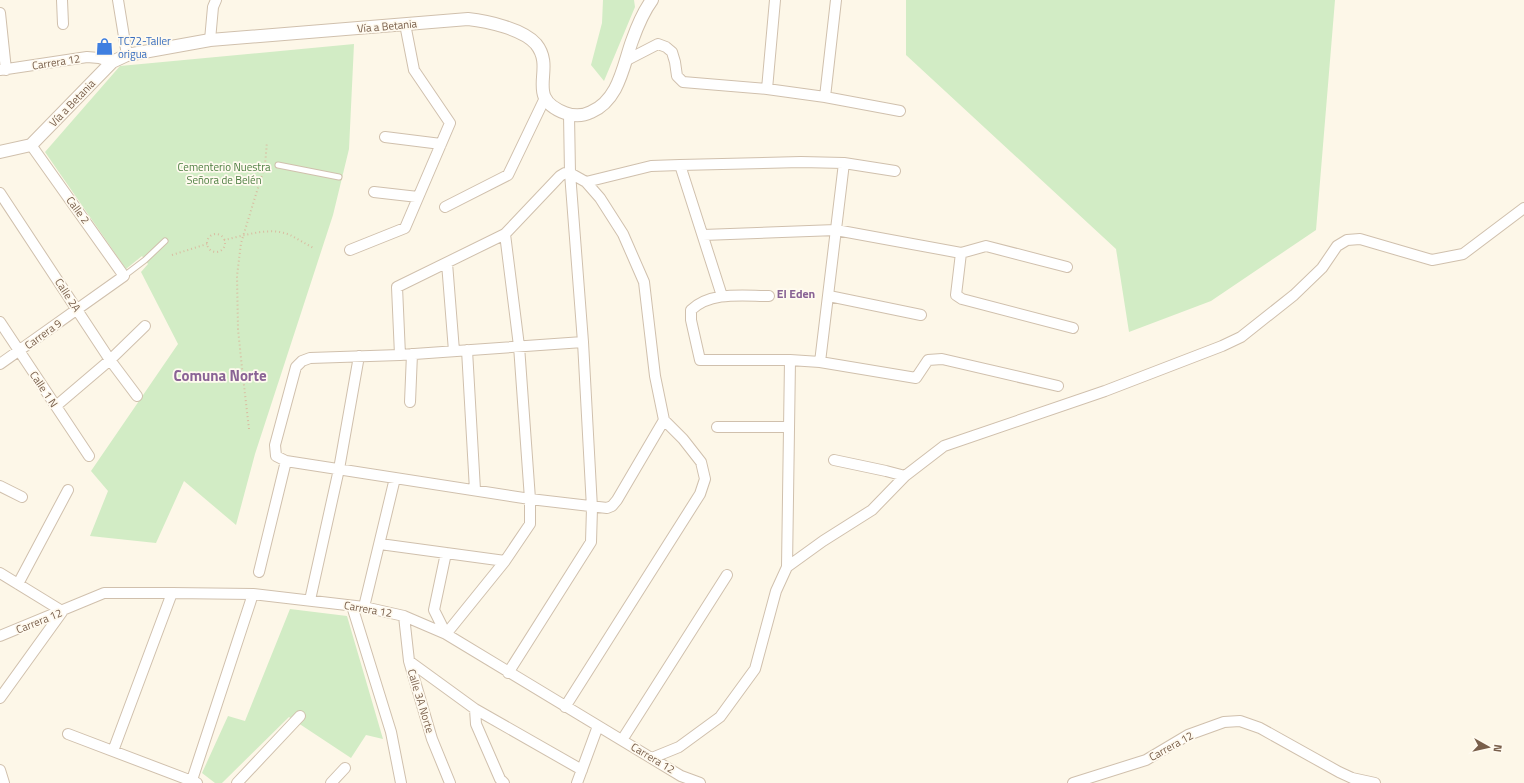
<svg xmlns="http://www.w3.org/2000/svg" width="1524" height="783" viewBox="0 0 1524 783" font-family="'Titillium Web',sans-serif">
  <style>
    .green { fill: #d2ecc5 }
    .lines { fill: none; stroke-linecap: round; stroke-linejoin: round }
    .service-casing { stroke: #d0c0ad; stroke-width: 7 }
    .minor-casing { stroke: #d0c0ad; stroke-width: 12 }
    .tertiary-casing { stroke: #d0c0ad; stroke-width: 14 }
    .path { stroke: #d9bca1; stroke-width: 2; stroke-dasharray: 1 3; stroke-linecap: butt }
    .service { stroke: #fff; stroke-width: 5 }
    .minor { stroke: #fff; stroke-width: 10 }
    .tertiary { stroke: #fff; stroke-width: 12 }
    .labels { text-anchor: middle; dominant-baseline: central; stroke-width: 3.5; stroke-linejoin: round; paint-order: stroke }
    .street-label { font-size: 11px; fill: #795f4b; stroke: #fffaef }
    .shop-label { font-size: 11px; fill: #366cbe; stroke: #fffaef; text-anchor: start }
    .park-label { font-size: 11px; fill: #4e7f42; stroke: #fffaef }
    .neighbourhood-label { font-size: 12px; font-weight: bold; fill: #896395; stroke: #fffaef }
    .district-label { font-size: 15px; font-weight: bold; fill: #896395; stroke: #fffaef }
  </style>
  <rect width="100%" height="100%" fill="#fdf7e8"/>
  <path class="green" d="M603,0H634L635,7L604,81L591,65L602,23Z
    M906,0H1335L1316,230L1211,301L1129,332L1116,249L906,55Z
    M354,44L349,149L333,215L255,454L236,525L184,481L156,543L90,536L108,491L91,471L178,344L141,272L148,264L142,256L126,269L45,152L120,66Z
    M290,609L347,616L383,739L366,735L351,758L289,717L222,783H215L202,773L228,716L245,721Z"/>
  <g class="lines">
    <defs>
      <path id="service" d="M278,165L339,177
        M124,276L145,260L165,241"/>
      <path id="minor" d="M62,0L63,24
        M118,0L127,55
        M0,13L6,70
        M210,40L213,7L216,0
        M625,61L658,44L666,47L672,52L675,62L677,76L683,82L767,89L825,97L900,111
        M0,70L87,57L99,58L112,62
        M767,89L775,0
        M825,97L836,0
        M385,137L441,144
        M680,165L722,296
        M586,182L651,166L680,165L801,162L844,163L895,171
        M374,192L418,197
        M0,193L110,360L137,396
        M445,207L508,175L544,100
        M703,235L836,230L961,253L986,246L1067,267
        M350,250L405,228L450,123L414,70L405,24
        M961,253L956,295L962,299L1073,328
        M447,263L454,351
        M769,296C743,296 711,291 691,310V320L700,360H790L820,362L916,378L928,360L942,359L1058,386
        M829,296L921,315
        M0,322L89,456
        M583,342L400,355L310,358L302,361L296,367L275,445L276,456L286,461L530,499L607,508L612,506L617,500L664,420
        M467,350L475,490
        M400,355L397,287L505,234L560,176L565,173H570L586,182L600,198L623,234L644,282L655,376L664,420L683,439L701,462L705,479L700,494L565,707
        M820,362L844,163
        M0,364L124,276L31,145
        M410,402L412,354
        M56,406L110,360L145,326
        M717,427H789
        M834,460L886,471L905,476
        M0,486L22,497
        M380,544L505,561
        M446,553L434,610L446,634L505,561L530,524V499L519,346L505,234
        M787,567L790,360
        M259,572L286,461
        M0,573L62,611
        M18,584L68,490
        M310,600L339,469L359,356
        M352,606L391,732L401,783
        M364,607L395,478
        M404,616L409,661L432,739L450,783
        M0,636L104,593H172L253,594L364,607L404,616L446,634L681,776L700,783
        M409,661L475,709L582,770
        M508,673L591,542L592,508L583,342L570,173L569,115
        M0,698L62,612
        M475,709L476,724L500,779L504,783
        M68,734L197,783
        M622,740L727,575
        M113,751L172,593
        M652,758L679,747L720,717L755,669L776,591L787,567L823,541L872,510L905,476L944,446L1105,391L1222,346L1241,337L1294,295L1322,268L1337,246L1347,240L1360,239L1432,260L1463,254L1524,208
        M0,770L4,783
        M191,783L253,594
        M237,783L300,716
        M331,783L345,768
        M577,783L598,726
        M1073,783L1146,760L1188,735L1224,722L1240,721L1260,728L1339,772L1352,778L1375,783"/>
      <path id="tertiary" d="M0,152L31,145L112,62L127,55L210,40L468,19C487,21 523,29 536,44C557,70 523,97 565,113C573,116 583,116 591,112C619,100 623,66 632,41C637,27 643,12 652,0"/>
    </defs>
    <use href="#service" class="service-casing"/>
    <use href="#minor" class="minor-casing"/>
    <use href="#tertiary" class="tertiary-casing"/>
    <path class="path" d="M207 243a9 9 0 1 1 18 0a9 9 0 1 1-18 0Z
      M224,240C244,236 269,226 290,235C298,239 306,244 315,249
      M172,255L207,244
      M249,429L242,368L238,329L237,276L241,243L265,165L267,142"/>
    <use href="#service" class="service"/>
    <use href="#minor" class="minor"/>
    <use href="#tertiary" class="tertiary"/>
  </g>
  <defs>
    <symbol id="shop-bare" viewBox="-9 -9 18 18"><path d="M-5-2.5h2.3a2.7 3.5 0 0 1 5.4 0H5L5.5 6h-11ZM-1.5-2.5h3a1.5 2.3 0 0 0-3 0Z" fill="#3f7fe0" stroke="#fffaef" stroke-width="2.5" paint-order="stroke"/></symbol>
  </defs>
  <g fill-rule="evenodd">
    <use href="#shop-bare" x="92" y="34" width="25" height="25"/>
  </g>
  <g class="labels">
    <g class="street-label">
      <text transform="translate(387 26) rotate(-5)">Vía a Betania</text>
      <text transform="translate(56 62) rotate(-9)">Carrera 12</text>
      <text transform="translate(72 103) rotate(-46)">Vía a Betania</text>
      <text transform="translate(78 210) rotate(54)">Calle 2</text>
      <text transform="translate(68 295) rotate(57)">Calle 2A</text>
      <text transform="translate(43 334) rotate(-36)">Carrera 9</text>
      <text transform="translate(44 389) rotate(56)">Calle 1 N</text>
      <text transform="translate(368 609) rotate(10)">Carrera 12</text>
      <text transform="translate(39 621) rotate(-22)">Carrera 12</text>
      <text transform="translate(421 701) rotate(73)">Calle 3A Norte</text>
      <text transform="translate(1171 746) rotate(-29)">Carrera 12</text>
      <text transform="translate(653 758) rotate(31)">Carrera 12</text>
    </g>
    <g class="shop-label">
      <text x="118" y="41">TC72-Taller<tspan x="118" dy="13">origua</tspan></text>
    </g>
    <g class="park-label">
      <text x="224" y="167">Cementerio Nuestra<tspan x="224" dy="13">Señora de Belén</tspan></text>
    </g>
    <g class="neighbourhood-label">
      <text x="796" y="293">El Eden</text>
    </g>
    <g class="district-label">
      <text x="220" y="375">Comuna Norte</text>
    </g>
  </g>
  <g transform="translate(1488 747) rotate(98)" stroke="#fffaef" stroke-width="3" paint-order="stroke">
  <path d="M0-3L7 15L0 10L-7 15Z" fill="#795f4b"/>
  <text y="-6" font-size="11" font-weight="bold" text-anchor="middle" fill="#795f4b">N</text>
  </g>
</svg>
